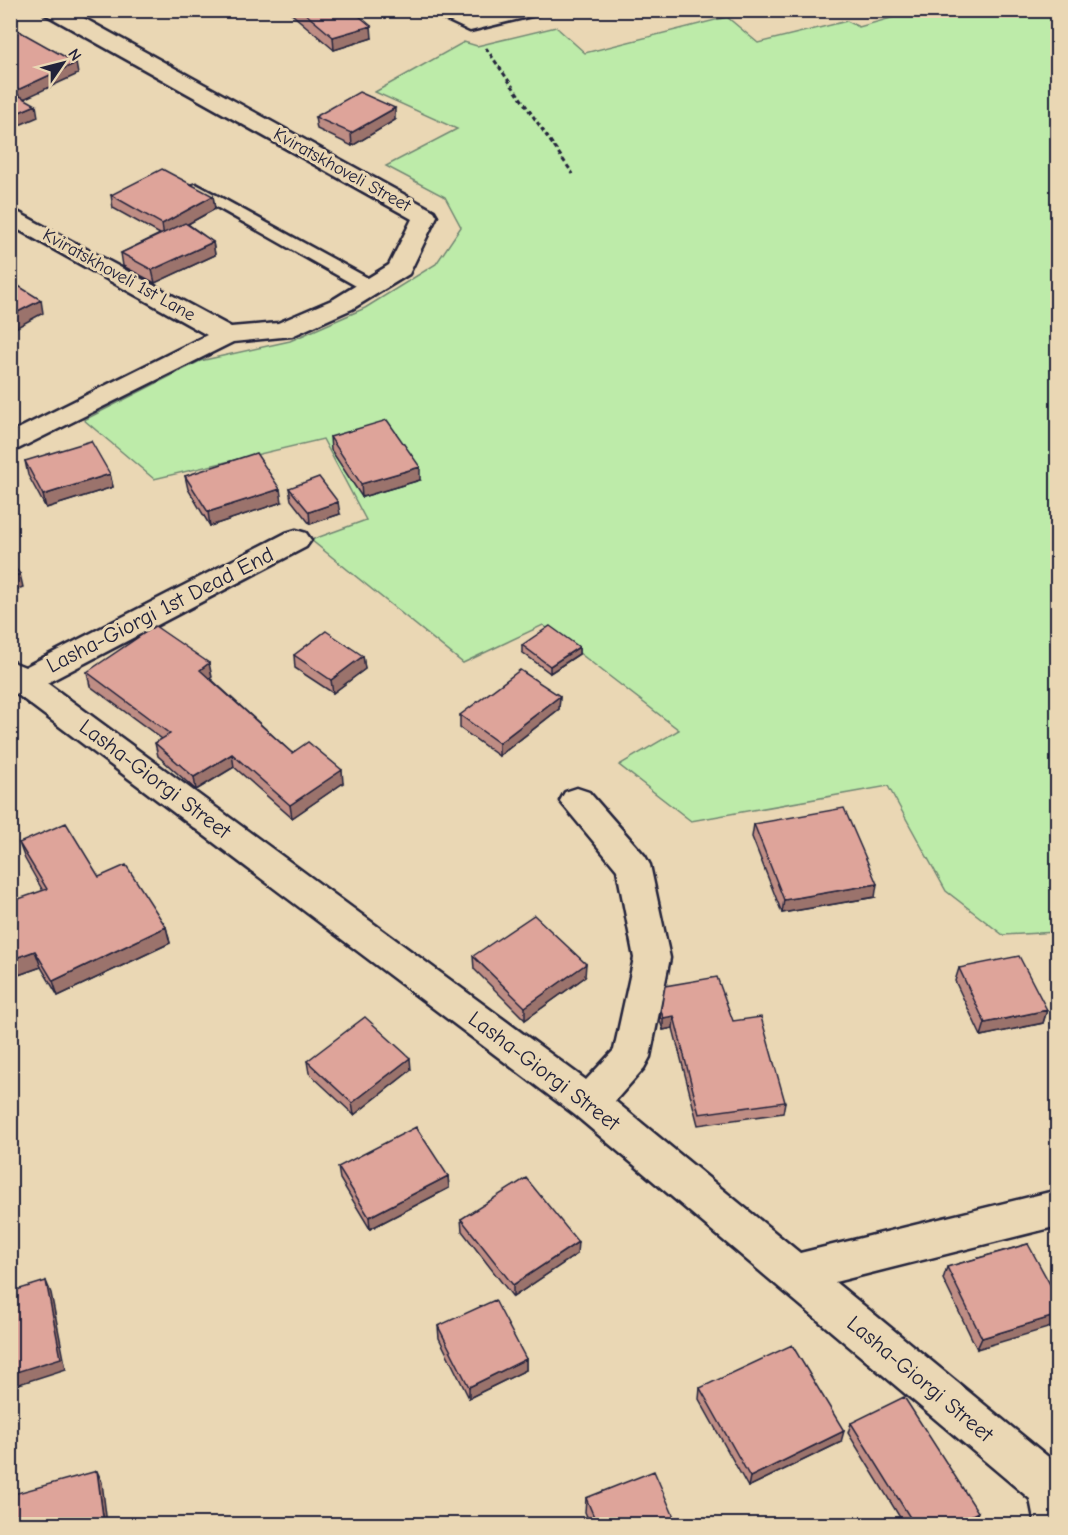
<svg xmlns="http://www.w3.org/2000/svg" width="1068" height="1535" viewBox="0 0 1068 1535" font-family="'Comic Neue',sans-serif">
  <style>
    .green { fill: #bdeba9; stroke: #708672; stroke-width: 1.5 }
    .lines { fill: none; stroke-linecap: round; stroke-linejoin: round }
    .service-casing { stroke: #22223b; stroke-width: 5 }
    .minor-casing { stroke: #22223b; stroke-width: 5 }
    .path { stroke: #22223b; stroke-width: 3; stroke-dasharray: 4.5 3; stroke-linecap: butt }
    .service { fill: #ead7b4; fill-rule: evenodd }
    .minor { fill: #ead7b4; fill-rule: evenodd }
    .wall { fill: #bf8d84; stroke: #22223b; stroke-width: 1.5 }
    .shaded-wall { fill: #9b736c; stroke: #22223b; stroke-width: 1.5 }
    .building { fill: #dea49a; stroke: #22223b; stroke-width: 1.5 }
    .labels { text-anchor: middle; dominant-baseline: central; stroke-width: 6; stroke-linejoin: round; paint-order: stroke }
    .far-street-label { font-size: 18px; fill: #22223b; stroke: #ead7b4 }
    .street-label { font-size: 22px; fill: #22223b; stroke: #ead7b4 }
  </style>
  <rect width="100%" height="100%" fill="#ead7b4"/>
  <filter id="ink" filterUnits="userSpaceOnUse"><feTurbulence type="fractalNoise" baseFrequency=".0167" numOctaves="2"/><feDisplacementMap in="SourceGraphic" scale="12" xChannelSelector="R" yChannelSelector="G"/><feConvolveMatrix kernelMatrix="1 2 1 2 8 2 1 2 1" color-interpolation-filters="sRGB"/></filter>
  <g filter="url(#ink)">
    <path class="green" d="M916,11H1057V932L1003,935L946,891L888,786L691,821L619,765L679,730L543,625L463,663L311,540L366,520L323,439L154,479L84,420L200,361L290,341L365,308L436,264L461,227L445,197L386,166L457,129L375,92L464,42L477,46L556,27L585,53L727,17L758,43L847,21L859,27Z"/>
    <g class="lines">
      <defs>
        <path id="service" d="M196,184L377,283L380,287L377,291H365L190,192L188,189L190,186Z"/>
        <path id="minor" d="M42,10H69L434,211L437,216L409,274L352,309L292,336L233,342L10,453V433L207,335L10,225V208L231,327L278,323L334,299L389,265L412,219L45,14Z
          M431,10H458L473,18L504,10H543L540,14L470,31L434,14Z
          M296,530L306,533L311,540L306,547L47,683L586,1080L614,1050L634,958L617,870L560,801L565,792L577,788L589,792L645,856L650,865L670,958L650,1057L644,1068L615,1101L800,1253L1058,1190V1226L835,1282L1058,1465V1524H1035L1030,1499L575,1115L10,689V661L25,667L286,533Z"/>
      </defs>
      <use href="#service" class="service-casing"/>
      <use href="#minor" class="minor-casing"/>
      <path class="path" d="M486,48L573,174"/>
      <use href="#service" class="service"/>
      <use href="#minor" class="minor"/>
    </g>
    <path class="wall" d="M287,10H352L372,38L334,50Z
      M315,117L395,120L352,146L317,129Z
      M111,195L213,196L215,209L188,224L213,242L215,255L155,283L123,266L121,253L160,234L113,208Z
      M330,437L420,480L362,497L331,450Z
      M25,461L110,474L113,487L46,508L28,475Z
      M185,476L282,502L210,526L188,489Z
      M289,488L340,514L310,524L291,500Z
      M522,645L579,647V654L550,673L522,652Z
      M294,655L363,656L365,669L333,693L295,668Z
      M87,672L212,677L210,678L292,753L343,783L292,818L234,767L196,790L158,756L155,743L162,739L90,686Z
      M560,696L559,709L499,756L460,728V715Z
      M754,824L875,897L782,913L752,837Z
      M19,843L99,877L166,927L170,943L58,996L41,967L10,978L43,891L25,859Z
      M473,956L585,977L525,1020L474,969Z
      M959,968L1047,1010L1043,1023L981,1036L955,981Z
      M661,1010L733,1021L785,1102L783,1113L698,1125L673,1028L663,1030L660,1021Z
      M307,1061L411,1070L354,1115L309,1073Z
      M338,1167L448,1176L449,1188L370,1229L340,1179Z
      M461,1219L577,1254L513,1297L462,1231Z
      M1028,1244L977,1349L943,1279L947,1267Z
      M438,1326L526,1359V1370L469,1398L439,1338Z
      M700,1388L841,1442L748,1487L699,1399Z
      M851,1423L974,1522L969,1524H904L848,1433Z
      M586,1498L677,1524H590L585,1512Z"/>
    <path class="shaded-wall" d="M371,26L372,38L334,50L333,37Z
      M76,63L78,74L15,103L13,92Z
      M36,105L38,117L10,129V116Z
      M395,108V120L352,146L351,133Z
      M213,196L215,209L164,237L162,224Z
      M213,242L215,255L155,283L152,270Z
      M41,300L43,313L10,331V316Z
      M420,467V480L362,497L361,484Z
      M110,474L113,487L46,508L43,495Z
      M280,489L282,502L210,526L208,512Z
      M338,502L340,514L310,524L309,512Z
      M20,574L23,587L10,592V578Z
      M579,647V654L550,673V666Z
      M363,656L365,669L333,693L331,680Z
      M209,663L212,677L203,683L200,670Z
      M560,696L559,709L499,756V743Z
      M232,754L234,767L196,790L194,777Z
      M342,770L343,783L292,818L290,805Z
      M877,884L875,897L782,913L784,900Z
      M166,927L170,943L58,996L53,981Z
      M35,951L41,967L10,978V960Z
      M586,964L585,977L525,1020V1007Z
      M1047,1010L1043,1023L981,1036L985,1023Z
      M674,1016L673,1028L663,1030V1018Z
      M410,1058L411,1070L354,1115L352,1103Z
      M448,1176L449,1188L370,1229L369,1217Z
      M578,1242L577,1254L513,1297V1285Z
      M46,1281L51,1293L66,1369L10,1387V1374Z
      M1058,1315V1325L977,1349L982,1338Z
      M526,1359V1370L469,1398V1387Z
      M844,1431L841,1442L748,1487L750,1477Z
      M97,1471L102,1482L107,1524H104Z
      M978,1512L974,1522L969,1524H955Z"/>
    <path class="building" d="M301,10H352L371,26L333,37Z
      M10,26L76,63L13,92L36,105L10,116Z
      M359,92L395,108L351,133L315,117Z
      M162,169L213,196L162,224L111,195Z
      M185,223L213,242L152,270L121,253Z
      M12,282L41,300L10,316V283Z
      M387,420L420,467L361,484L330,437Z
      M91,441L110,474L43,495L25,461Z
      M256,453L280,489L208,512L185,476Z
      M319,477L338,502L309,512L289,488Z
      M10,562L20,574L10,578Z
      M155,626L209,663L200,670L292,753L308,742L342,770L290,805L232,754L194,777L155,743L170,734L87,672Z
      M550,626L579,647L550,666L522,645Z
      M326,631L363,656L331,680L294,655Z
      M520,670L560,696L499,743L460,715Z
      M844,808L877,884L784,900L754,824Z
      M66,823L99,877L126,865L166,927L53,981L35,951L10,960V902L47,889L19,843Z
      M534,915L586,964L525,1007L473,956Z
      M1019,956L1047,1010L985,1023L959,968Z
      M717,977L733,1021L761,1017L785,1102L699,1114L674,1016L663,1018L661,1010L665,986Z
      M365,1017L410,1058L352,1103L307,1061Z
      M416,1127L448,1176L369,1217L338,1167Z
      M526,1178L578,1242L513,1285L461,1219Z
      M1028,1244L1058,1299V1315L982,1338L947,1267Z
      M46,1281L61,1358L10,1374V1292Z
      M495,1300L526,1359L469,1387L438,1326Z
      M792,1345L844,1431L750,1477L700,1388Z
      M904,1397L978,1512L955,1524H914L851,1423Z
      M97,1471L104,1524H10V1495Z
      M654,1471L677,1524H597L586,1498Z"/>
  </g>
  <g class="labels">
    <g class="far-street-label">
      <text transform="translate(342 170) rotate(29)">Kviratskhoveli Street</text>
      <text transform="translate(119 275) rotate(29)">Kviratskhoveli 1st Lane</text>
    </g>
    <g class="street-label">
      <text transform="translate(160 610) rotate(-27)">Lasha-Giorgi 1st Dead End</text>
      <text transform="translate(155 779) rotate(37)">Lasha-Giorgi Street</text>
      <text transform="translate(544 1071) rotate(37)">Lasha-Giorgi Street</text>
      <text transform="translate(920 1379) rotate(40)">Lasha-Giorgi Street</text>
    </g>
  </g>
  <rect width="1068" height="1535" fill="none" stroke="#ead7b4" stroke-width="36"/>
  <rect x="18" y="18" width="1032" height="1499" fill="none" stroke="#22223b" stroke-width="2" filter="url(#ink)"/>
  <g transform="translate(63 63) rotate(55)" stroke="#ead7b4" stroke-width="4.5" paint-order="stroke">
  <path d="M0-4.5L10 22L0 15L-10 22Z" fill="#22223b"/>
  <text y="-9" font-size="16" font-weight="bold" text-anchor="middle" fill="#22223b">N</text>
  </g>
</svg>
